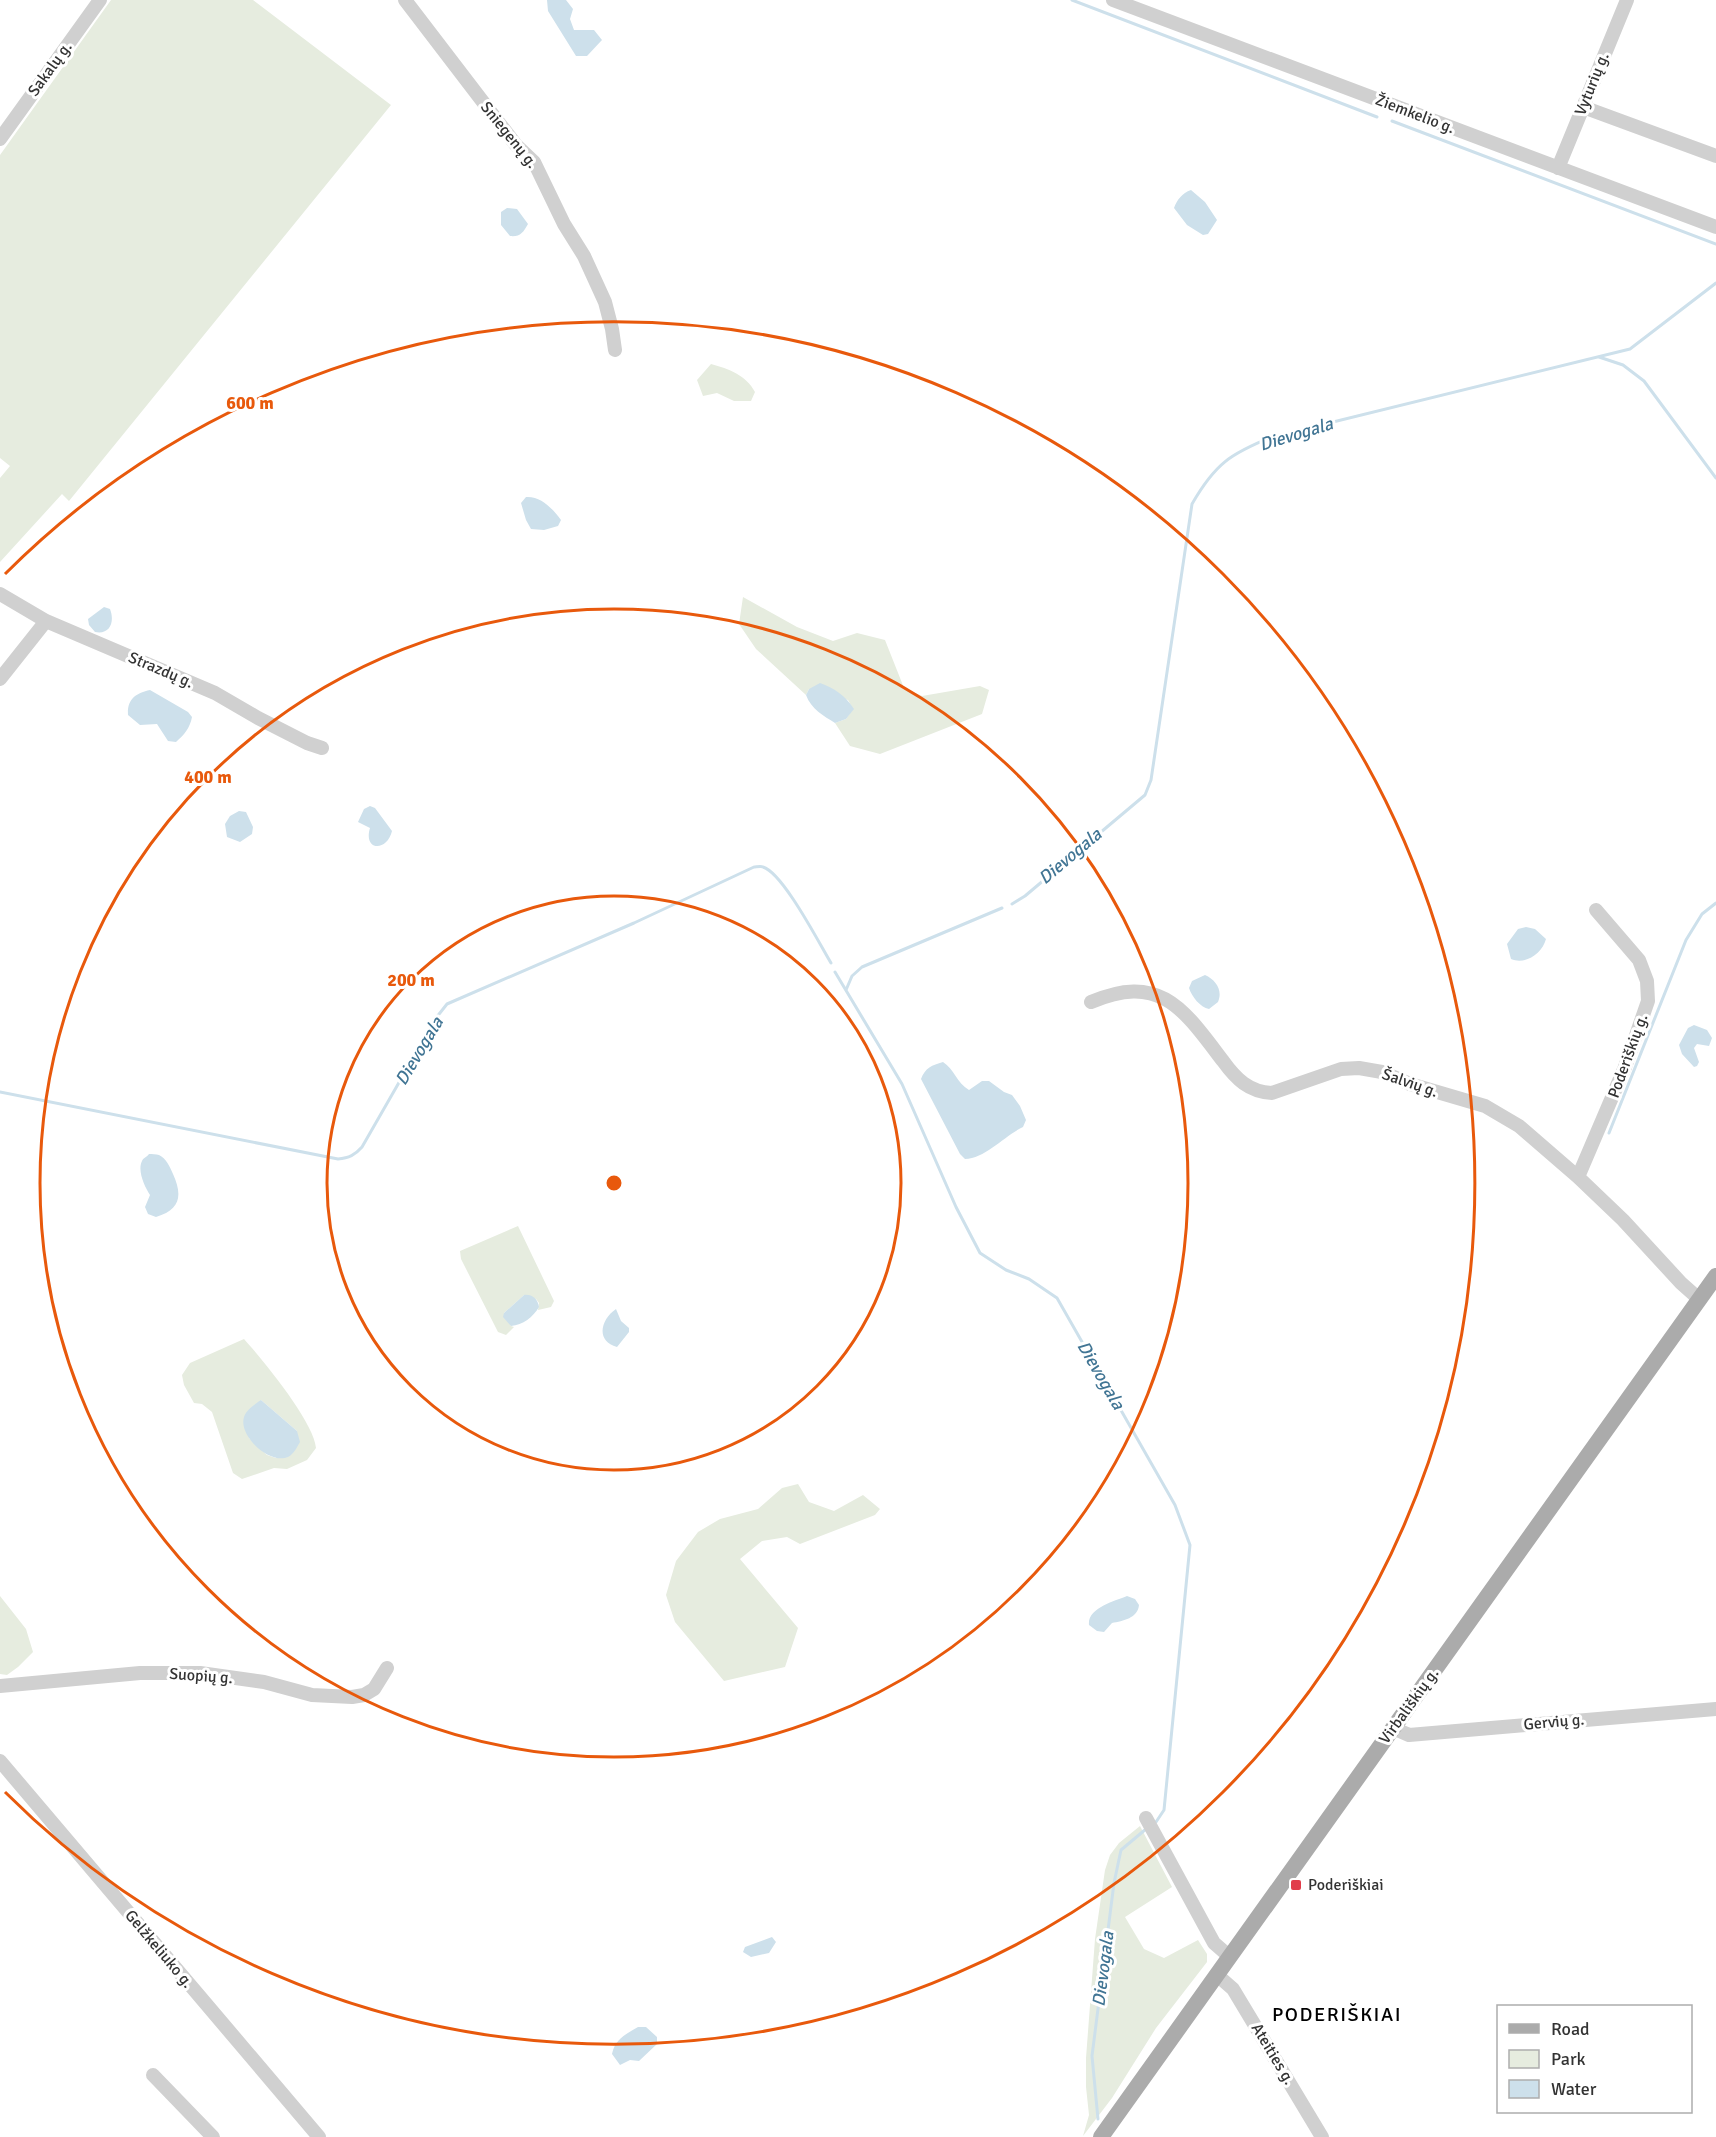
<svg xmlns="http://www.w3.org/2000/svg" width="1716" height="2137" viewBox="0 0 1716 2137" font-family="Signika,sans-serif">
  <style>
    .green { fill: #e6ecdf; fill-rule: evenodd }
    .water { fill: #cde0eb }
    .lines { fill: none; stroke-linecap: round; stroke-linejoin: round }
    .stream { stroke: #cde0eb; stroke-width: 3 }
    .minor { stroke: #d0d0d0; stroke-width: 14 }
    .major { stroke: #ababab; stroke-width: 16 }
    .ring { fill: none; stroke: #e8590c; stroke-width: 3 }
    .poi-dot { fill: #e13d4b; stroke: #fff; stroke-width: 2 }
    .labels { text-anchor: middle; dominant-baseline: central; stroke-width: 6; stroke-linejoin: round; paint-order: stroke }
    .street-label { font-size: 16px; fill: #333; stroke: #fff }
    .poi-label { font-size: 16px; fill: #333; stroke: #fff; text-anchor: start }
    .water-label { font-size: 18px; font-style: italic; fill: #417594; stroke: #fff }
    .quarter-label { font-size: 20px; letter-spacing: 1.5px; fill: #000; stroke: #fff }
    .centre { fill: #e8590c; stroke: #fff; stroke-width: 3 }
    .ring-label { font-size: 18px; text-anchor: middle; font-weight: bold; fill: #e8590c; stroke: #fff; stroke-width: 6; stroke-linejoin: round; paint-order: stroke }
  </style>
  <rect width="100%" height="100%" fill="#fff"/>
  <path class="green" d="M111,0H253L391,105L69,501L62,494L0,562V478L10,466L0,458V155Z
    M711,364C729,369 746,375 755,392L751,401H734L717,393L703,396L697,380Z
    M743,597L797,627L833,641L857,633L885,640L904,688L922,696L980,686L989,690L982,714L880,754L850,746L835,723L846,719L853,709L848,700L809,689L806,695L756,649L739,624Z
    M518,1226L554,1301L551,1307L538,1310L539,1303L536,1299L524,1295L504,1313L511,1326L514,1327L506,1335L498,1332L461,1259L460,1251Z
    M244,1339C263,1360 314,1422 316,1448L307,1460L287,1469L274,1468L242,1479L233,1473L212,1412L202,1404L194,1403L184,1385L182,1375L190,1363ZM261,1400L297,1431L276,1458L267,1455L249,1438Z
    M798,1484L809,1502L834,1511L863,1495L880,1509L875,1515L800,1544L787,1537L762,1541L740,1559L798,1628L785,1667L724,1681L675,1622L666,1595L676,1561L698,1532L720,1519L758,1509L782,1488Z
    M0,1596L26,1629L33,1652L18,1667L7,1675L0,1674Z
    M1140,1826L1172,1887L1125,1917L1144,1949L1164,1958L1198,1940L1207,1954V1962L1156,2028L1112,2098L1083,2136L1089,2115L1086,2087V2058L1095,1939L1105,1870L1110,1855L1119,1843Z"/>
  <path class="water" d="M547,0H566L573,9L570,19L574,30H594L602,40L587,56H576L548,11Z
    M1191,190L1205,202L1217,220L1208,234L1203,235L1187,225L1174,208C1177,200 1182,193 1191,190Z
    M507,208L517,209L528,224C523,233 520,237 510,236L501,225V212Z
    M526,497C541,496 552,508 561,520L558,526L544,530L531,529L526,520L521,503Z
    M104,607L110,609C115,622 110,635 95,632L89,625L88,619Z
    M820,683C834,688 845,695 854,709L846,719L835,723C824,716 811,709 806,695L809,689Z
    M150,690L188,712L192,717C190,728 184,735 176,742L168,741L157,724L140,725L128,715C127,699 136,693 150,690Z
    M370,806L375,808L392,831C387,852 363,851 370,828L358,822L364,809Z
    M239,811L246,812L253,827L252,834L240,842L227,837L225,824L230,816Z
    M1526,927L1535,929L1546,939C1542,954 1525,965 1511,959L1507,944L1518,929Z
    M1205,975C1216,980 1223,990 1218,1002L1209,1009C1200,1007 1192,997 1189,988L1192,981Z
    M1694,1025L1707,1030L1712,1038L1709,1046L1697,1044L1694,1048L1699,1062L1697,1066L1694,1067L1682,1054L1679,1045L1688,1028Z
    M943,1062C954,1069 957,1083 969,1090L982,1081H989L1004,1092L1012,1095L1020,1106L1026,1120L1023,1127C1004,1136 986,1158 965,1159L960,1154L921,1079C925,1068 932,1065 943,1062Z
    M149,1154C152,1154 156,1154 159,1155C166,1158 170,1167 173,1174C183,1196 180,1210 156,1217L148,1214L145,1207L150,1195C145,1187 137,1171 142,1161C143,1158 147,1157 149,1154Z
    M524,1295C532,1294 538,1299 539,1307C533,1317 523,1325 511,1326L503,1317L504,1313Z
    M616,1309L621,1321L629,1328V1332L617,1347C595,1341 601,1319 616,1309Z
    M261,1400L297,1431L300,1442C297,1447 294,1454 288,1457C270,1465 238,1436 244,1417C246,1410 255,1404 261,1400Z
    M1127,1596L1135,1599L1139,1605C1138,1618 1123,1621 1112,1623L1104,1632L1097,1631L1089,1625C1087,1608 1115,1601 1127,1596Z
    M772,1937L776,1942L769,1953L751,1957L743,1952L745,1947Z
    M638,2027H646L657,2037V2044L639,2061L630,2060L620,2065L612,2054C615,2039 626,2034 638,2027Z"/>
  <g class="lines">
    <path class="stream" d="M1072,0L1377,117
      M1392,121L1716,244
      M1599,357L1623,365L1644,381L1716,478
      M1012,904L1025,896L1145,795L1151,780L1192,504C1215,464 1230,454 1272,437L1630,349L1716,283
      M835,972L902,1084L956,1207L980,1253L1006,1270L1029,1279L1057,1298L1175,1505L1190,1545L1164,1810L1156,1822
      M846,990L852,976L862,967L1002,908
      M0,1092L338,1159C349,1158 355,1155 362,1147L436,1018L447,1004L634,923L754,867C756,867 761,866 763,867C783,873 819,943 831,963
      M1609,1133L1686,940L1702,914L1716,903
      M1098,2119L1092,2056L1114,1883L1121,1850L1146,1829"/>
    <path class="minor" d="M405,0L516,145L534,162L564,224L584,256L605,302L612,329L615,350
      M1113,0L1716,227
      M1583,107L1716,156
      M0,139L100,0
      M1558,168L1627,0
      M0,594L46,621L215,693L258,718L307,743L322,748
      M0,679L46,621
      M1091,1002C1161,972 1184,1010 1223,1061C1236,1079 1249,1092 1272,1093L1341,1069L1359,1068L1382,1072L1410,1084L1485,1106L1519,1126L1578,1177L1623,1220L1681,1283L1699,1299
      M1578,1177L1625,1067L1648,1001L1647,981L1639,960L1596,910
      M0,1686L140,1673H200L264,1682L312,1695L352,1697L364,1695L374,1689L387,1668
      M1393,1728L1409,1735L1716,1709
      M0,1761L319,2137
      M1146,1818L1214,1943L1230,1957
      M1217,1975L1233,1989L1322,2137
      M153,2075L213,2137"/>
    <path class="major" d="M1101,2137L1716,1276"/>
  </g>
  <g class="ring">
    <circle cx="614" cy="1183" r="287"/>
    <circle cx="614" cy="1183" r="574"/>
    <path d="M5 574A861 861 0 1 1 5 1792"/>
  </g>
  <rect class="poi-dot" x="1290" y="1879" width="12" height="12" rx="3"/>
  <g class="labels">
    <g class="street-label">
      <text transform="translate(50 69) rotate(-54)">Sakalų g.</text>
      <text transform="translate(1592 84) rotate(-68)">Vyturių g.</text>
      <text transform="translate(1415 114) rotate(21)">Žiemkelio g.</text>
      <text transform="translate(509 135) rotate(51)">Sniegenų g.</text>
      <text transform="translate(161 670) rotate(23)">Strazdų g.</text>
      <text transform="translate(1628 1056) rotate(-70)">Poderiškių g.</text>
      <text transform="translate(1410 1083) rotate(19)">Šalvių g.</text>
      <text transform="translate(201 1676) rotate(4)">Suopių g.</text>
      <text transform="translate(1409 1706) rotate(-54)">Virbališkių g.</text>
      <text transform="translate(1554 1722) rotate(-5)">Gervių g.</text>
      <text transform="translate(159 1949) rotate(50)">Gelžkeliuko g.</text>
      <text transform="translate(1273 2054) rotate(59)">Ateities g.</text>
    </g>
    <g class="poi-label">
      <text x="1308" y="1885">Poderiškiai</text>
    </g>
    <g class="water-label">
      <text transform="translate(1296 434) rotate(-17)">Dievogala</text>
      <text transform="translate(1070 856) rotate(-40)">Dievogala</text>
      <text transform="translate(419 1051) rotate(-59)">Dievogala</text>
      <text transform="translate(1101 1375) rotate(60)">Dievogala</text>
      <text transform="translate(1103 1969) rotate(-83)">Dievogala</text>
    </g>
    <g class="quarter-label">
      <text x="1337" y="2014">PODERIŠKIAI</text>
    </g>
  </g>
  <circle cx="614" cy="1183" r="9" class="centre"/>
  <g class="ring-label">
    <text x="250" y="409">600 m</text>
    <text x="208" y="783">400 m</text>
    <text x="411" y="986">200 m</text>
  </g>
  <rect x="1497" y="2005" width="195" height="108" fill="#ffffff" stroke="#adadad" stroke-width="1.5"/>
  <rect x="1509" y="2024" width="30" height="9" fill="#ababab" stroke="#adadad" stroke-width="1.5"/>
  <text x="1551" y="2035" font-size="18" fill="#333333">Road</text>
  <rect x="1509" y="2050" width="30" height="18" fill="#e6ecdf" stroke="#adadad" stroke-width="1.5"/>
  <text x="1551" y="2065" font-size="18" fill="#333333">Park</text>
  <rect x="1509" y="2080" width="30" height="18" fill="#cde0eb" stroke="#adadad" stroke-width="1.5"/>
  <text x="1551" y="2095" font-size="18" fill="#333333">Water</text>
</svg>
